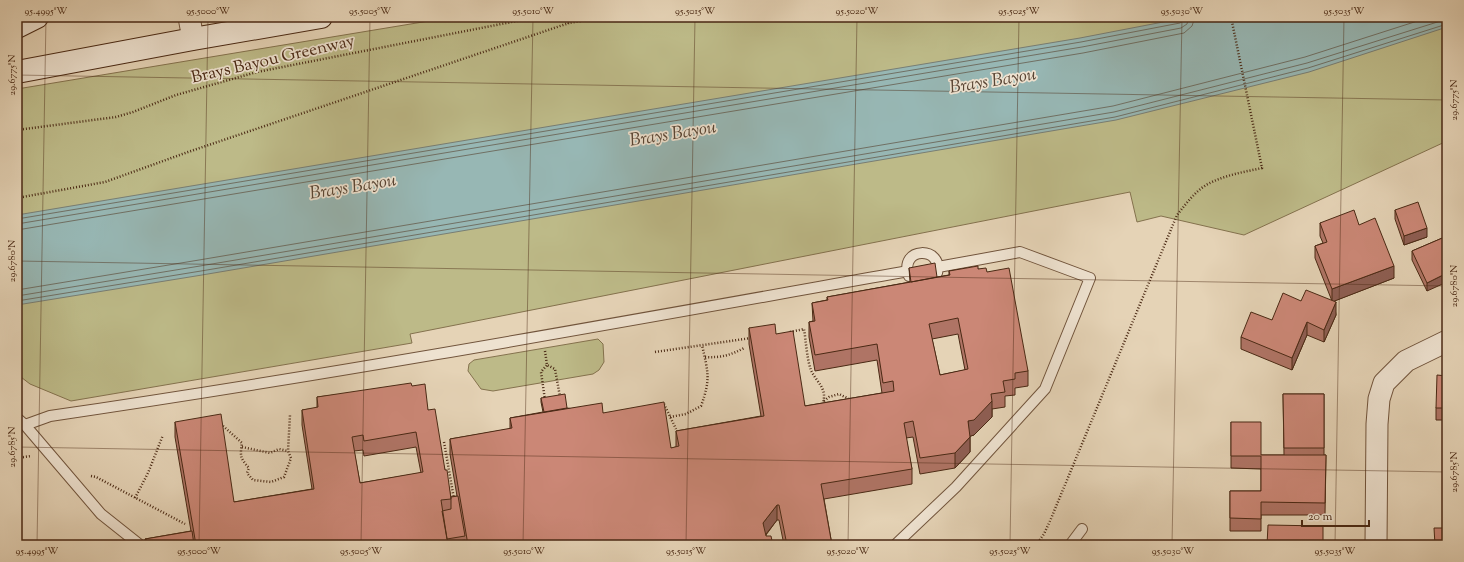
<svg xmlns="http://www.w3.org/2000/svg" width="1464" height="562" viewBox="0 0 1464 562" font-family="'Sorts Mill Goudy',serif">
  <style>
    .green { fill: #bdba88; stroke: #84724e }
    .water { fill: #97b7b4; stroke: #787e74 }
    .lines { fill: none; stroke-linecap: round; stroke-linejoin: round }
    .shore { stroke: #707064; stroke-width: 1 }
    .lane-casing { stroke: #71543c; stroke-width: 12 }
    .street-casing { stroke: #71543c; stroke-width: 23 }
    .secondary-casing { stroke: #4a2914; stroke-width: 24 }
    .path { stroke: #4a2914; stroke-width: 2.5; stroke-dasharray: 1 2; stroke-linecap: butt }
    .lane { stroke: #eee2d0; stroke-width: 10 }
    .street { stroke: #eee2d0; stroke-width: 21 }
    .secondary { stroke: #eee2d0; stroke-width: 22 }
    .wall { fill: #af7465; stroke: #4a2914; fill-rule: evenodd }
    .shaded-wall { fill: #8e5e53; stroke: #4a2914 }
    .building { fill: #cb8776; stroke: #4a2914; fill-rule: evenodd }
    .ticks { fill: none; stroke: #4a2914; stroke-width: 1; stroke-opacity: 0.45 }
    .labels { text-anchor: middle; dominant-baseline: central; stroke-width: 3.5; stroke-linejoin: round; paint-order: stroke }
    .street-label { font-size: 17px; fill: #4a2914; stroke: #eee2d0 }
    .water-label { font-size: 18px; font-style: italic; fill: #594534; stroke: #eee2d0 }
    .neatline { fill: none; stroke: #4a2914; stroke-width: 1.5 }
    .ticks-label { font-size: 10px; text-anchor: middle; fill: #4a2914 }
  </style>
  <rect width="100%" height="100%" fill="#e5d3b6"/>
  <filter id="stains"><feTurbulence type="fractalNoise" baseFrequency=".005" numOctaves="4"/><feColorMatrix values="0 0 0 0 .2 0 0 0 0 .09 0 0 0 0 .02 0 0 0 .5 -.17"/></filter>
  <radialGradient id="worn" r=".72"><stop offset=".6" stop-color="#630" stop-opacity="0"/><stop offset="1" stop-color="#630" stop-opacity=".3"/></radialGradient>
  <path class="green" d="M453,17H1447V141L1244,235L1161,216L1137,222L1130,192L410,334L412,343L71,401L30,384L17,374V89Z
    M598,339L603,344L604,362L599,370L593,374L493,391L481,389L468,371L469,364L474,360Z"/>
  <path class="water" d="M1189,17H1447V27L1309,72L1116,120L202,275L17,305V215L1080,38Z"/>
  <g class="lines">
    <path class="shore" d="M17,219L1081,42L1180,23L1183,21L1184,17
      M17,224L1082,47L1181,28L1187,24L1189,17
      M17,230L1083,53L1184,33L1192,26L1195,17
      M17,290L199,260L1113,106L1305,57L1430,17
      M17,296L200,266L1114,112L1307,63L1447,19
      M17,301L201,271L1115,117L1308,68L1447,24"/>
    <defs>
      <path id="lane" d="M909,276C898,246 944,246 937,273
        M17,418L25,425L50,416C337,374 622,322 908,271
        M25,425L101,514L140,545
        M895,545L956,487L1045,389L1090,278L1020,252L938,267
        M1070,545L1082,529"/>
      <path id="street" d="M189,17L193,39
        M1376,545L1377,424L1379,399L1384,383L1406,361L1447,341"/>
      <path id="secondary" d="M17,27L37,17
        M17,72L193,39L321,17"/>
    </defs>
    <use href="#lane" class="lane-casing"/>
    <use href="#street" class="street-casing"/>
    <use href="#secondary" class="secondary-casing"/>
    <path class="path" d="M557,17L569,23L606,17
      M17,130L116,117L133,112L176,95L257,72L537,17
      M17,198L105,182L188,152L569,23
      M790,332L804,329C806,341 807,360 811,370C816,382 829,389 822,405
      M545,351L547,365L555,369L560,397
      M655,352L751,338
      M705,357C721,358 731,355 744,348
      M545,400L541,372L547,365
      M824,401L829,397L839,394L851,400
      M664,404L676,429
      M670,417L686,414L701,406C711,379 708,372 702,345
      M223,426L242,443C240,456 240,458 249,468L247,473L253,480L271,482L284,477L291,458L288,451L290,415
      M444,442L454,499
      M242,447L270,453L279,449L288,451
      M17,458L31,456
      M91,476L96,477L185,524
      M135,498L148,473L163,435
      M1036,545L1044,534L1050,521L1177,215C1186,204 1195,191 1208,184C1225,175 1244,172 1262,168L1231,17"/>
    <use href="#lane" class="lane"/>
    <use href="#street" class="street"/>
    <use href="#secondary" class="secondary"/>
  </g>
  <path class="wall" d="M1395,210L1427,237L1404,245L1395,219Z
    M1320,223L1359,225L1394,278L1334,301L1336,315L1324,342L1307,335L1292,370L1241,349V337L1272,320L1301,301H1332L1315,258V246L1323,243L1320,236Z
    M1447,236L1427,291L1412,260V251Z
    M909,268L937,277L949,275V271L978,269L987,272L1028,371V386L1015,388V395L1005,396V407L992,409V417L974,435L970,436V452L955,468L920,474L913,437L906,438L912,469V484L824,499L832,545H784L779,520H777L766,535V536L773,545H466L465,540L447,543L448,545H148L145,543V539L191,531L175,437V422L234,502L312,489L302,425V410L317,408V397L412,386L428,410L445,470L451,497L457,496L450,454V439L510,429V418L543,412L541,402V398L567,408L603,413L671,448L676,447V431L761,416L749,344V328L776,334L805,406L882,393L877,360L815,371L809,337V322L813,321L812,303L827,300V297L910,282ZM958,334L965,370L940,375L932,339ZM416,447L421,473L360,483L354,451L363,450L364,456Z
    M1447,376V420H1436V408Z
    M1283,394H1324V455H1326L1325,515H1261V531H1230V491H1261V469L1231,468V422L1261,455H1284Z"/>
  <path class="shaded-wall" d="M1427,228V237L1404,245V236Z
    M1394,266V278L1332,302V289Z
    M1447,273V282L1427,291V283Z
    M1336,302V315L1324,342V330Z
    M1307,322V335L1292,370V358Z
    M992,401V417L974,435L968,437V421Z
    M970,437V452L955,468V453Z
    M777,505V520L763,538V523Z"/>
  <path class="building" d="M1418,202L1427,228L1404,236L1395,210Z
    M1354,210L1359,225L1375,218L1394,266L1332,289L1315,246L1327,242L1320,223Z
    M1447,236V273L1427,283L1412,251Z
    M935,263L937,277L911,282L909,268Z
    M978,266V269L986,268L987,272L1009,268L1028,371L1015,373V379L1003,381L1005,392L991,394L992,401L974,420L968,421L970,437L955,453L920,458L913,421L904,423L912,469L821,484L832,545H787L779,505H777L763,523L766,536H771L773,545H468L450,439L512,428L510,418L602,403L603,413L664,402L671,448L679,446L676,431L764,416L749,328L775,324L776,334L793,331L805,406L894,391L893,381L883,383L877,344L815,355L809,322L815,321L812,303L828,300L827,297L950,275L949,271ZM958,318L968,369L940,375L929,324Z
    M1306,290L1336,302L1324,330L1307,322L1292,358L1241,337L1251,312L1272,320L1283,293L1301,301Z
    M1437,375L1447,376V408H1436Z
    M411,383L412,386L425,384L428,410L435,409L445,470H447L451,499L441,500L448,545H196L175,422L221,414L234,502L314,489L302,410L318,407L317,397ZM416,432L423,472L360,483L352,437L363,435L364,441Z
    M565,394L567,408L544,412L541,398Z
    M1283,394H1324V448H1284Z
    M1231,422H1261V455H1326L1325,503L1261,502V519L1230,518V491H1261V456H1231Z
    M458,496L465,536L447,539L442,511L451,509V497Z
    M1268,525L1323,526V545H1267Z
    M1434,528H1447V545H1435Z
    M192,531L194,545H154L145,539Z"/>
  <path class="ticks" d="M17,75L1447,100M17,261L1447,286M17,447L1447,472M37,545L46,17M199,545L208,17M361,545L370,17M523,545L533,17M686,545L695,17M848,545L857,17M1010,545L1019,17M1172,545L1182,17M1335,545L1344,17"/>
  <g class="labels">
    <g class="street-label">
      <text transform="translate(273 60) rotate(-13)">Brays Bayou Greenway</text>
    </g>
    <g class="water-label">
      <text transform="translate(993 82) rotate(-9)">Brays Bayou</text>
      <text transform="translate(673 135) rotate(-9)">Brays Bayou</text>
      <text transform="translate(353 188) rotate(-9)">Brays Bayou</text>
    </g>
  </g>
  <rect width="1464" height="562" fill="none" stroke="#e5d3b6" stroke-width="44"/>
  <path d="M1302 520v6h67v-6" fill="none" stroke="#4a2914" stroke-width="2"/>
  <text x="1308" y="520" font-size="12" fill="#4a2914" stroke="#eee2d0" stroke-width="3" paint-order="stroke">20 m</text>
  <rect x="22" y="22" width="1420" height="518" class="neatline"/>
  <g class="ticks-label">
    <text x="46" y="14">95.4995°W</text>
    <text x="208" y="14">95.5000°W</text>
    <text x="370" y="14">95.5005°W</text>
    <text x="533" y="14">95.5010°W</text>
    <text x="695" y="14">95.5015°W</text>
    <text x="857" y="14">95.5020°W</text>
    <text x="1019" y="14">95.5025°W</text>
    <text x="1182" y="14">95.5030°W</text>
    <text x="1344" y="14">95.5035°W</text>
    <text transform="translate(11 75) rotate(-90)" y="4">29.6775°N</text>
    <text transform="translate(1453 100) rotate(-90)" y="4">29.6775°N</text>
    <text transform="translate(11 261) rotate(-90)" y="4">29.6780°N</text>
    <text transform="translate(1453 286) rotate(-90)" y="4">29.6780°N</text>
    <text transform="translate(11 447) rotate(-90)" y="4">29.6785°N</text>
    <text transform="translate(1453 472) rotate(-90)" y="4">29.6785°N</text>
    <text x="37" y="554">95.4995°W</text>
    <text x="199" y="554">95.5000°W</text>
    <text x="361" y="554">95.5005°W</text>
    <text x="524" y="554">95.5010°W</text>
    <text x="686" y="554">95.5015°W</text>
    <text x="848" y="554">95.5020°W</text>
    <text x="1010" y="554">95.5025°W</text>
    <text x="1173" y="554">95.5030°W</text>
    <text x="1335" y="554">95.5035°W</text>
  </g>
  <rect width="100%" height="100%" filter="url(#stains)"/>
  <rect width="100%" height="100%" fill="url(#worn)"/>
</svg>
